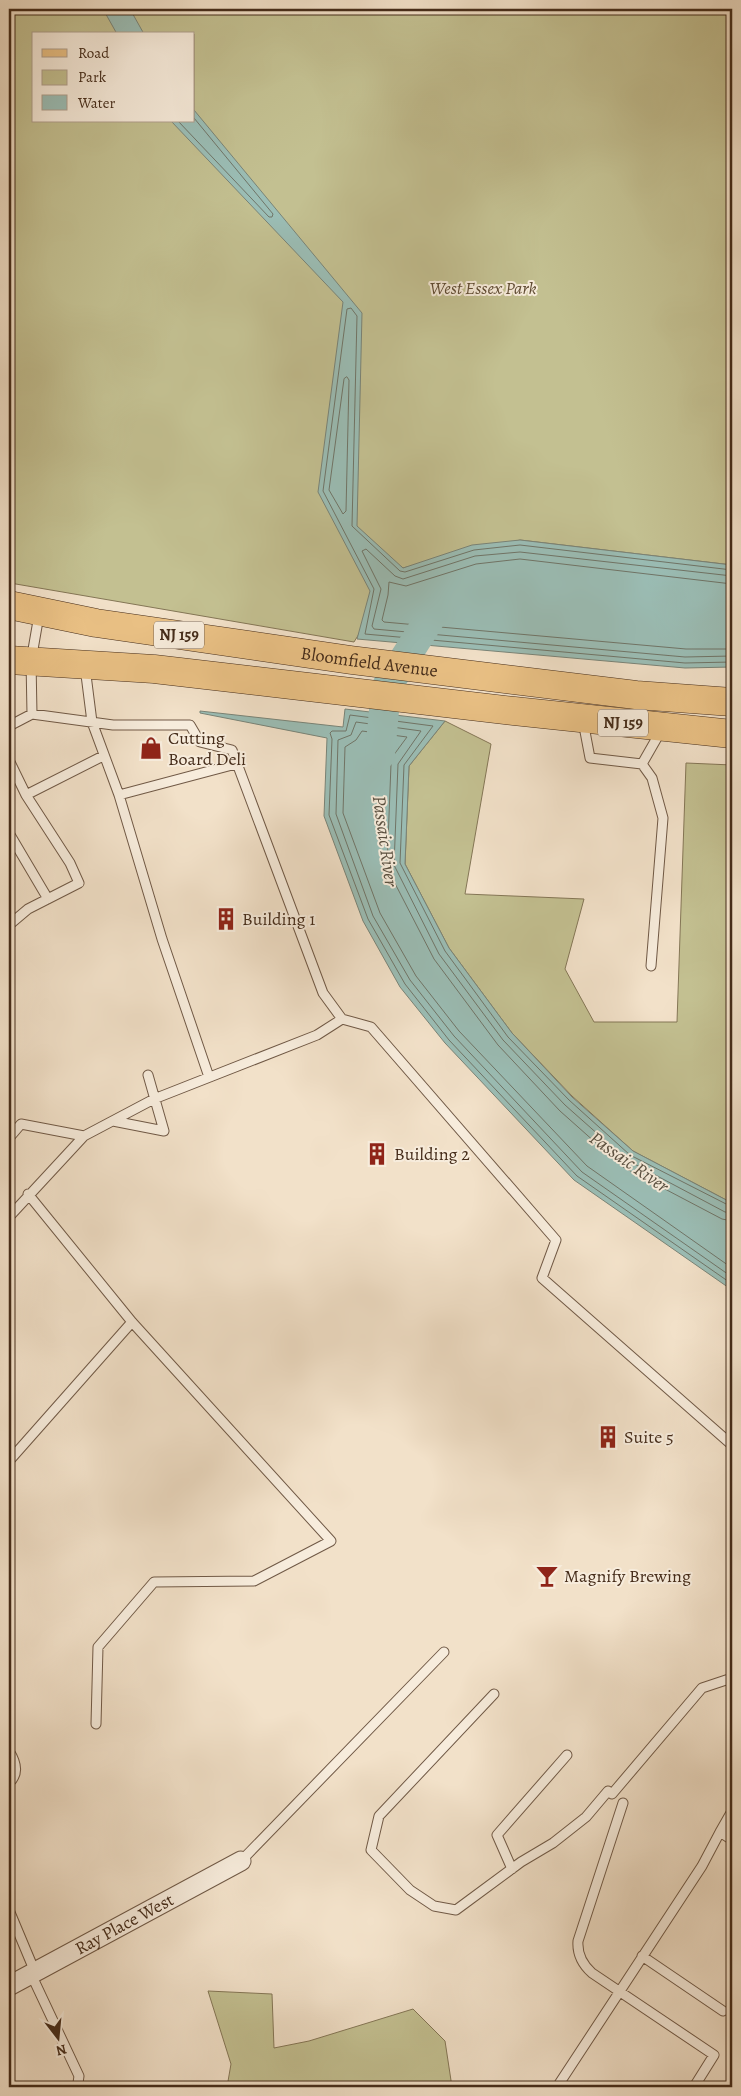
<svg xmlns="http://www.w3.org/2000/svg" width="741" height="2096" viewBox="0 0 741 2096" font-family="Alegreya,serif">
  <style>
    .green { fill: #c3c091; stroke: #847656; fill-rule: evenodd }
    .water { fill: #9bbeb6; stroke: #798478 }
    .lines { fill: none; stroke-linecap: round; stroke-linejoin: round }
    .shore { stroke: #707568; stroke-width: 1 }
    .river { stroke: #9bbeb6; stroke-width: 30 }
    .service-casing { stroke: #705946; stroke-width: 11 }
    .minor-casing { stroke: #705946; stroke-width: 21 }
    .primary-casing { stroke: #452c1a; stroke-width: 29 }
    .service { stroke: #f7ecdc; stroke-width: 9 }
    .minor { stroke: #f7ecdc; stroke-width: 19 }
    .primary { stroke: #e9c084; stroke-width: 28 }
    .labels { text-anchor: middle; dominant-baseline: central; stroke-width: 4; stroke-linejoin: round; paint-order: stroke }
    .shield { fill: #f7ecdc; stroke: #7a6654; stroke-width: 1 }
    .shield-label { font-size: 16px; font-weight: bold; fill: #452c1a }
    .park-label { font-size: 18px; font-style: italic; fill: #5e4a32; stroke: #f7ecdc }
    .street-label { font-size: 18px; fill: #452c1a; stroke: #f7ecdc }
    .poi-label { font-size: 18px; fill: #452c1a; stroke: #f7ecdc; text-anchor: start }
    .water-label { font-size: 19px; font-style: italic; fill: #5a5041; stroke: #f7ecdc }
  </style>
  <rect width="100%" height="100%" fill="#f2e1c9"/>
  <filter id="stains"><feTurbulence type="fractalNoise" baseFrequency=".004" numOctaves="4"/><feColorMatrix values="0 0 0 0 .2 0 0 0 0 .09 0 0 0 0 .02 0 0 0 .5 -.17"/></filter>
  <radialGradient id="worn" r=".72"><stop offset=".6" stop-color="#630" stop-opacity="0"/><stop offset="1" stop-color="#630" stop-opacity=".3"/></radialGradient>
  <path class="green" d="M9,9H732V565L520,540L403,568L401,566L354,642L10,583ZM34,34H194V121H34Z
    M445,721L491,744L465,894L584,899L565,969L594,1022H677L686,763L732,765V1203L633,1151L572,1096L512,1033L449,948L405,864L409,766Z
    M208,1991L272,1994L274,2048L309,2041L413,2009L445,2041L452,2087H227L231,2064Z"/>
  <path class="water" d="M103,9H130L144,34H117Z
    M194,110L362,313L357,526L403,568L472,545L520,540L732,565V667L685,668L357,639L370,591L318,492L343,302L171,121H194Z
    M345,709L445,721L409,766L405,864L449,948L512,1033L572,1097L633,1151L732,1203V1290L574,1180L445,1043L400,987L363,921L324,816L327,738L200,713V711L343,727Z"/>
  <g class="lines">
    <path class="shore" d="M178,121L269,217H272L273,214L194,118
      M347,377L349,380L346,511L343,514L329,490L344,379Z
      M732,570L520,545L474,550L405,572L400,571L352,526L357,316L351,308L347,309L323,491L374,589L365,634L685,663L732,662
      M732,576L520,552L475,556L403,579L395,576L366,549L362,551L381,589L372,626L374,629L685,657L732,656
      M732,584L520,559L476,564L406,586L389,582L388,595L382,620L384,622L686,649H732
      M732,1207L630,1155L569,1100L508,1037L445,951L400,863L404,765L433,726L350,715L346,731H332L330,733L332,739L329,815L368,919L405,984L449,1040L577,1176L732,1284
      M732,1213L725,1212L627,1160L565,1105L503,1040L439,954L394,865L398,764L421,731L356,722L351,735L338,740L336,814L373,916L410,980L454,1036L582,1172L732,1277
      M732,1221L722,1219L623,1167L560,1111L498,1045L434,959L387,868L391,764L393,756L407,737L362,731L356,740L345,747L343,813L380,913L416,976L459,1031L587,1166L732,1268"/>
    <path class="river" d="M380,755L386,688L434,612H439"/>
    <defs>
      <path id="service" d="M85,667L92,722L119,795L162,939L209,1077
        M32,714L31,661L39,615
        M583,721L590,758L642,764L662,729
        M9,726L32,714L113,725H190L200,742L232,750L323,993L342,1019L371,1027L556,1240L542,1278L732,1445
        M9,760L26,795L70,863L79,883L28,909L9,925
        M642,764L652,778L663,818L651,966
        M26,795L103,756
        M119,795L236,764
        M9,833L48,899
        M148,1075L164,1131
        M113,1121L164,1131
        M9,1138L21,1124L84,1136
        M28,1194L132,1322L331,1541L254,1581L154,1582L98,1647L96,1724
        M9,1217L84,1136L154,1099L317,1035L342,1019
        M9,1461L132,1322
        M494,1694L379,1816L371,1850L410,1890L434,1906L456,1910L521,1862L553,1843L586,1817L608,1791
        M9,1751C16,1762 19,1774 9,1783
        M612,1794L702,1688L732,1678
        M623,1803L578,1941C577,1954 582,1964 592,1973L714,2055L694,2087
        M720,1832L732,1811
        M241,1861L444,1652
        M512,1869L497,1835L567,1755
        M9,1910L35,1972
        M642,1956L723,2011
        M31,1974L79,2076L78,2083L75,2087
        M557,2087L702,1866L720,1832L732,1840"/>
      <g id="minor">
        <path id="s1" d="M9,1986L241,1861"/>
      </g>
      <g id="primary">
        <path id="s2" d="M9,605L96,623L351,660L636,695L732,702"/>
        <path d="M9,660L154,669L514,711L732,734"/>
      </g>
    </defs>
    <use href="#service" class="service-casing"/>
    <use href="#minor" class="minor-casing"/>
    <use href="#primary" class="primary-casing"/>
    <use href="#service" class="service"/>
    <use href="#minor" class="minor"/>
    <use href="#primary" class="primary"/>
  </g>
  <defs>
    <symbol id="shop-bare" viewBox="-9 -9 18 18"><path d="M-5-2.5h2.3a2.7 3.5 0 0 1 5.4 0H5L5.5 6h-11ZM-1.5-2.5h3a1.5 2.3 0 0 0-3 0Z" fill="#8f2418" stroke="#f7ecdc" stroke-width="2.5" paint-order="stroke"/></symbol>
    <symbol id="building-bare" viewBox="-9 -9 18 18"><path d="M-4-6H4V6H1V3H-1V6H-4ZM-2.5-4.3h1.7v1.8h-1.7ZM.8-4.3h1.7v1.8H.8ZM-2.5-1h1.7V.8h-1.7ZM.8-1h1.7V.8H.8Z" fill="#8f2418" stroke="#f7ecdc" stroke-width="2.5" paint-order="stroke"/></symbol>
    <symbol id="bar-bare" viewBox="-9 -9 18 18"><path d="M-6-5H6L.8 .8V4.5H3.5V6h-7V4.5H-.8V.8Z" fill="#8f2418" stroke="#f7ecdc" stroke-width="2.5" paint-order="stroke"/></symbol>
  </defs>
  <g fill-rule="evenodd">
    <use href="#shop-bare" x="135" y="732" width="32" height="32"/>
    <use href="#building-bare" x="210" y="903" width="32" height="32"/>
    <use href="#building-bare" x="361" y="1138" width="32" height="32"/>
    <use href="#building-bare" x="592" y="1421" width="32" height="32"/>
    <use href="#bar-bare" x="531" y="1560" width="32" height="32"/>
  </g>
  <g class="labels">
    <g class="shield">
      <rect x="154" y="621.5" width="50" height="27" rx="4"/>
      <rect x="598" y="709.5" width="50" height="27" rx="4"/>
    </g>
    <g class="shield-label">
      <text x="179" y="635">NJ 159</text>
      <text x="623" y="723">NJ 159</text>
    </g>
    <g class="park-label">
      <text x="483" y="288">West Essex Park</text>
    </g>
    <g class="street-label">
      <text stroke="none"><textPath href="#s2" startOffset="365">Bloomfield Avenue</textPath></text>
      <text stroke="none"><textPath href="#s1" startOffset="131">Ray Place West</textPath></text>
    </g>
    <g class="poi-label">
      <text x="168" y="738">Cutting<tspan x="168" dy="21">Board Deli</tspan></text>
      <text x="242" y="919">Building 1</text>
      <text x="394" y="1154">Building 2</text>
      <text x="624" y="1437">Suite 5</text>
      <text x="564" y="1576">Magnify Brewing</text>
    </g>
    <g class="water-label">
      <text transform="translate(385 841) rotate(82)">Passaic River</text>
      <text transform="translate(629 1162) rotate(35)">Passaic River</text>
    </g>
  </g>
  <rect width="741" height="2096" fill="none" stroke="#f2e1c9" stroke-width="30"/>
  <rect x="10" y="10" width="721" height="2076" fill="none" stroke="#452c1a" stroke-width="2.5"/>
  <rect x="15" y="15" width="711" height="2066" fill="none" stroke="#452c1a"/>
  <rect x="32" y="32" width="162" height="90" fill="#f7ecdc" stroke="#b09f8e"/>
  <rect x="42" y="49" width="25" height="8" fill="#e9c084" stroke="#b09f8e"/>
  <text x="78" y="58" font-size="15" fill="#452c1a">Road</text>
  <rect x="42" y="70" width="25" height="15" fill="#c3c091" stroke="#b09f8e"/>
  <text x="78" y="82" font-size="15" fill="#452c1a">Park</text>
  <rect x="42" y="95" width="25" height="15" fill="#9bbeb6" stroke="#b09f8e"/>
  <text x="78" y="108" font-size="15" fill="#452c1a">Water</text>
  <g transform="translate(58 2038) rotate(164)" stroke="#f7ecdc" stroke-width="4" paint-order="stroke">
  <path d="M0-4L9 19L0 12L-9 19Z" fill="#452c1a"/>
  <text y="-8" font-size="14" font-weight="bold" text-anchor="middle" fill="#452c1a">N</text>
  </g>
  <rect width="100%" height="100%" filter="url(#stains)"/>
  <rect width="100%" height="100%" fill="url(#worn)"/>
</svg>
